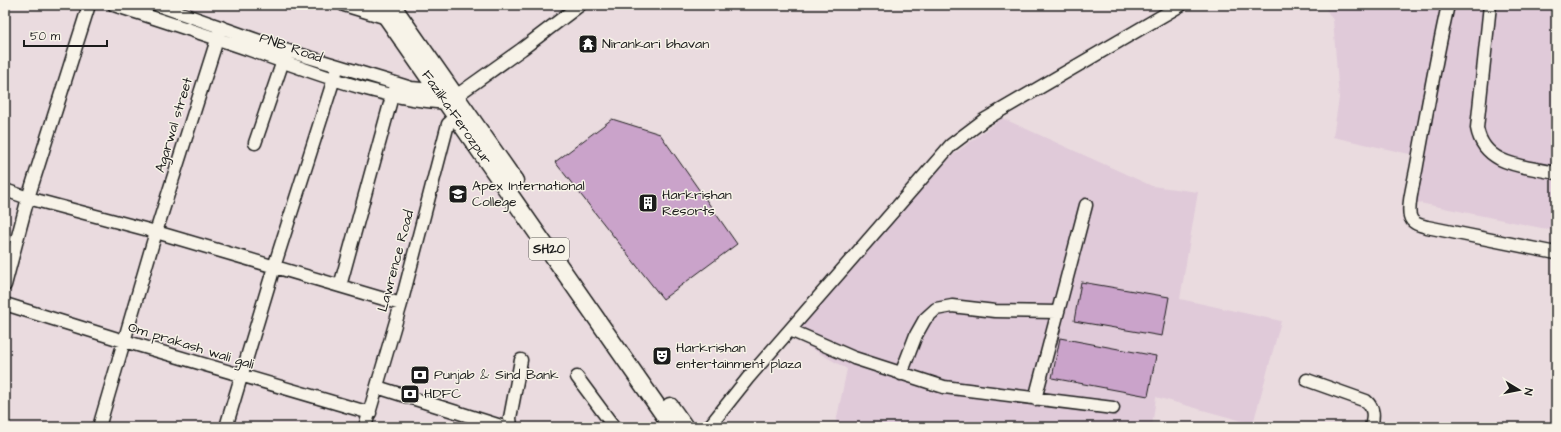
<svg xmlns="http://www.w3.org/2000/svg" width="1561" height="432" viewBox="0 0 1561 432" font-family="'Architects Daughter',sans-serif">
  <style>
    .built { fill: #e0cad9 }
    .building { fill: #caa3ca; stroke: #1c1c1c }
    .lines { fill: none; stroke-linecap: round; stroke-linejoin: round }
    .minor-casing { stroke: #1c1c1c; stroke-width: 15 }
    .major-casing { stroke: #1c1c1c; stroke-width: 19 }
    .minor { stroke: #f7f3e8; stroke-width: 12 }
    .major { stroke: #f7f3e8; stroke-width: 16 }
    .labels { text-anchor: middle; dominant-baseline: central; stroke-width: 3; stroke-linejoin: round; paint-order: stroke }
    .shield { fill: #f7f3e8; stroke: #5e5c59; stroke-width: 1 }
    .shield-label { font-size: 13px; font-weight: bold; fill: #1c1c1c }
    .poi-label { font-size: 14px; fill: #1c1c1c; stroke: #f7f3e8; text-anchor: start }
    .street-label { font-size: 14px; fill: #1c1c1c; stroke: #f7f3e8 }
  </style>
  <rect width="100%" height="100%" fill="#eadbdf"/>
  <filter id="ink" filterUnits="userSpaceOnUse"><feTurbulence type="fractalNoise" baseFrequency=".025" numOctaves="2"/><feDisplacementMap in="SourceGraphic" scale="8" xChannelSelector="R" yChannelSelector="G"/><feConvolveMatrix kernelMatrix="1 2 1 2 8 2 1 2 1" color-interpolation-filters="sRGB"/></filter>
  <g filter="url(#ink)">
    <path class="built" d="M1323,5H1556V231L1405,200L1414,155L1333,137L1339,98L1333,20Z
      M1002,118L1152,186L1198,192L1180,299L1281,321L1253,424L1156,397L1152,427H835L847,369L786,334L953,155Z"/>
    <path class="building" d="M612,119L660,134L737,244L663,299L555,162Z
      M1081,282L1169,297L1162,336L1074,321Z
      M1060,338L1156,356L1148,396L1052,378Z"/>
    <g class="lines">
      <defs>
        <path id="minor" d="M114,5C160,20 207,35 253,51C315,73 385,101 452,103
          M158,5L285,50L395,83L411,88L443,91
          M344,5L387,18
          M1448,5C1436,58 1427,111 1417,165C1415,178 1407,204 1410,216C1412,224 1420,225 1427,227L1556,253
          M1490,5L1477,128C1484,166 1524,166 1556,173
          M456,96L522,49L580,5
          M255,143L285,55
          M5,190L28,198L156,232L401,304
          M5,285L28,198L89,5
          M340,286L394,89
          M5,304L124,341L370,413
          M790,330L854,358L944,387L1113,408
          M901,374L916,335L925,319L936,309L952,306L995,311L1057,312
          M577,377L614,427
          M1307,380L1366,401C1374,408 1374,416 1371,427
          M377,387L504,427
          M1035,399L1086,205
          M99,427L156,232L221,27
          M226,427L274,267L338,66
          M365,427L401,304L448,124L461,113
          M511,427L510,418L521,360
          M709,427L748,378L951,145L984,120L1181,5"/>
        <g id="major">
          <path id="s1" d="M378,5L672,427"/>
          <path d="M392,5L515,181"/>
          <path d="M670,406L685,427"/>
        </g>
      </defs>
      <use href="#minor" class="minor-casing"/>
      <use href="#major" class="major-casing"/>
      <use href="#minor" class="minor"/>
      <use href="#major" class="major"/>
    </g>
  </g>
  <defs>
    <symbol id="temple-square" viewBox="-11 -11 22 22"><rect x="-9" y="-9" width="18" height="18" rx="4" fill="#1c1c1c" stroke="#f7f3e8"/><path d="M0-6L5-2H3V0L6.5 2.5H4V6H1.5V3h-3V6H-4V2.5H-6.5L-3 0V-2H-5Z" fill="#fff"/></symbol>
    <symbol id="university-square" viewBox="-11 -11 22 22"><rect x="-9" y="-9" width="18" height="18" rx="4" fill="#1c1c1c" stroke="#f7f3e8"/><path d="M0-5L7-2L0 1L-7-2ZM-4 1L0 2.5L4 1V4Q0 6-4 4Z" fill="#fff"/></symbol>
    <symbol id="building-square" viewBox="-11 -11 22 22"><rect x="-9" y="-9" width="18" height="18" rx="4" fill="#1c1c1c" stroke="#f7f3e8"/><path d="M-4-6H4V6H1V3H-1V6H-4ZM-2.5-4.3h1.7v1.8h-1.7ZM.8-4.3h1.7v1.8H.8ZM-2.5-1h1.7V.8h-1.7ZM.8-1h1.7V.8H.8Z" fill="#fff"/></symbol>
    <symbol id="theatre-square" viewBox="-11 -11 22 22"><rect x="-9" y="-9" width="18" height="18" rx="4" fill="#1c1c1c" stroke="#f7f3e8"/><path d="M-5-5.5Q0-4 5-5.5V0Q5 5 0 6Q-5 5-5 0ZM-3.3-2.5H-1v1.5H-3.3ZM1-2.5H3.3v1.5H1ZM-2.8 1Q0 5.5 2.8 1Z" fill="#fff"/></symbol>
    <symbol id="bank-square" viewBox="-11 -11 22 22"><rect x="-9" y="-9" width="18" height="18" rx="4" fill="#1c1c1c" stroke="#f7f3e8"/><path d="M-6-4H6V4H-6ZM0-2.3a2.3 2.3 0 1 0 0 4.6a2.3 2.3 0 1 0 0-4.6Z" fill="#fff"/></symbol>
  </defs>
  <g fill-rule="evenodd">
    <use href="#temple-square" x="577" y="33" width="22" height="22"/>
    <use href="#university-square" x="447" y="183" width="22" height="22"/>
    <use href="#building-square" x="637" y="192" width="22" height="22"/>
    <use href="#theatre-square" x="651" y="345" width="22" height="22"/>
    <use href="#bank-square" x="409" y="364" width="22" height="22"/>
    <use href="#bank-square" x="399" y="383" width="22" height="22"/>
  </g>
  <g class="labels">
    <rect class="shield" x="529" y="238" width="40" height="22" rx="3"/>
    <g class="shield-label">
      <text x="549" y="249">SH20</text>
    </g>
    <g class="poi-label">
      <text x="602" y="44">Nirankari bhavan</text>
      <text x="472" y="186">Apex International<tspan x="472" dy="16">College</tspan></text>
      <text x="662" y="195">Harkrishan<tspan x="662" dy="16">Resorts</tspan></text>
      <text x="676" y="348">Harkrishan<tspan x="676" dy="16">entertainment plaza</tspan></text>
      <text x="434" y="375">Punjab &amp; Sind Bank</text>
      <text x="424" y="394">HDFC</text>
    </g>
    <g class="street-label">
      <text transform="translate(291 48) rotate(19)">PNB Road</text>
      <text stroke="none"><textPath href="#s1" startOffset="137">Fazilka-Ferozpur</textPath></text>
      <text transform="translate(174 125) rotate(-73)">Agarwal street</text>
      <text transform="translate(396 261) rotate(-75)">Lawrence Road</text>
      <text transform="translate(191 346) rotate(17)">Om prakash wali gali</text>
    </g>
  </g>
  <rect width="1561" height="432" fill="none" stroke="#f7f3e8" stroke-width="20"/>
  <rect x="10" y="10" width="1541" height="412" fill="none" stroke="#1c1c1c" stroke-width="1.5" filter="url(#ink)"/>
  <g transform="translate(1519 390) rotate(100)" stroke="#f7f3e8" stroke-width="3" paint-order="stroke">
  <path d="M0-3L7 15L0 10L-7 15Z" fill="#1c1c1c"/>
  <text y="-6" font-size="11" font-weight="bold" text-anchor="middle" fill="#1c1c1c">N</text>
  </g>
  <path d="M24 40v6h83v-6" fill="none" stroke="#1c1c1c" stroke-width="2"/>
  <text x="30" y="40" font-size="12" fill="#1c1c1c" stroke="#f7f3e8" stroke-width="3" paint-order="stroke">50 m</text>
</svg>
